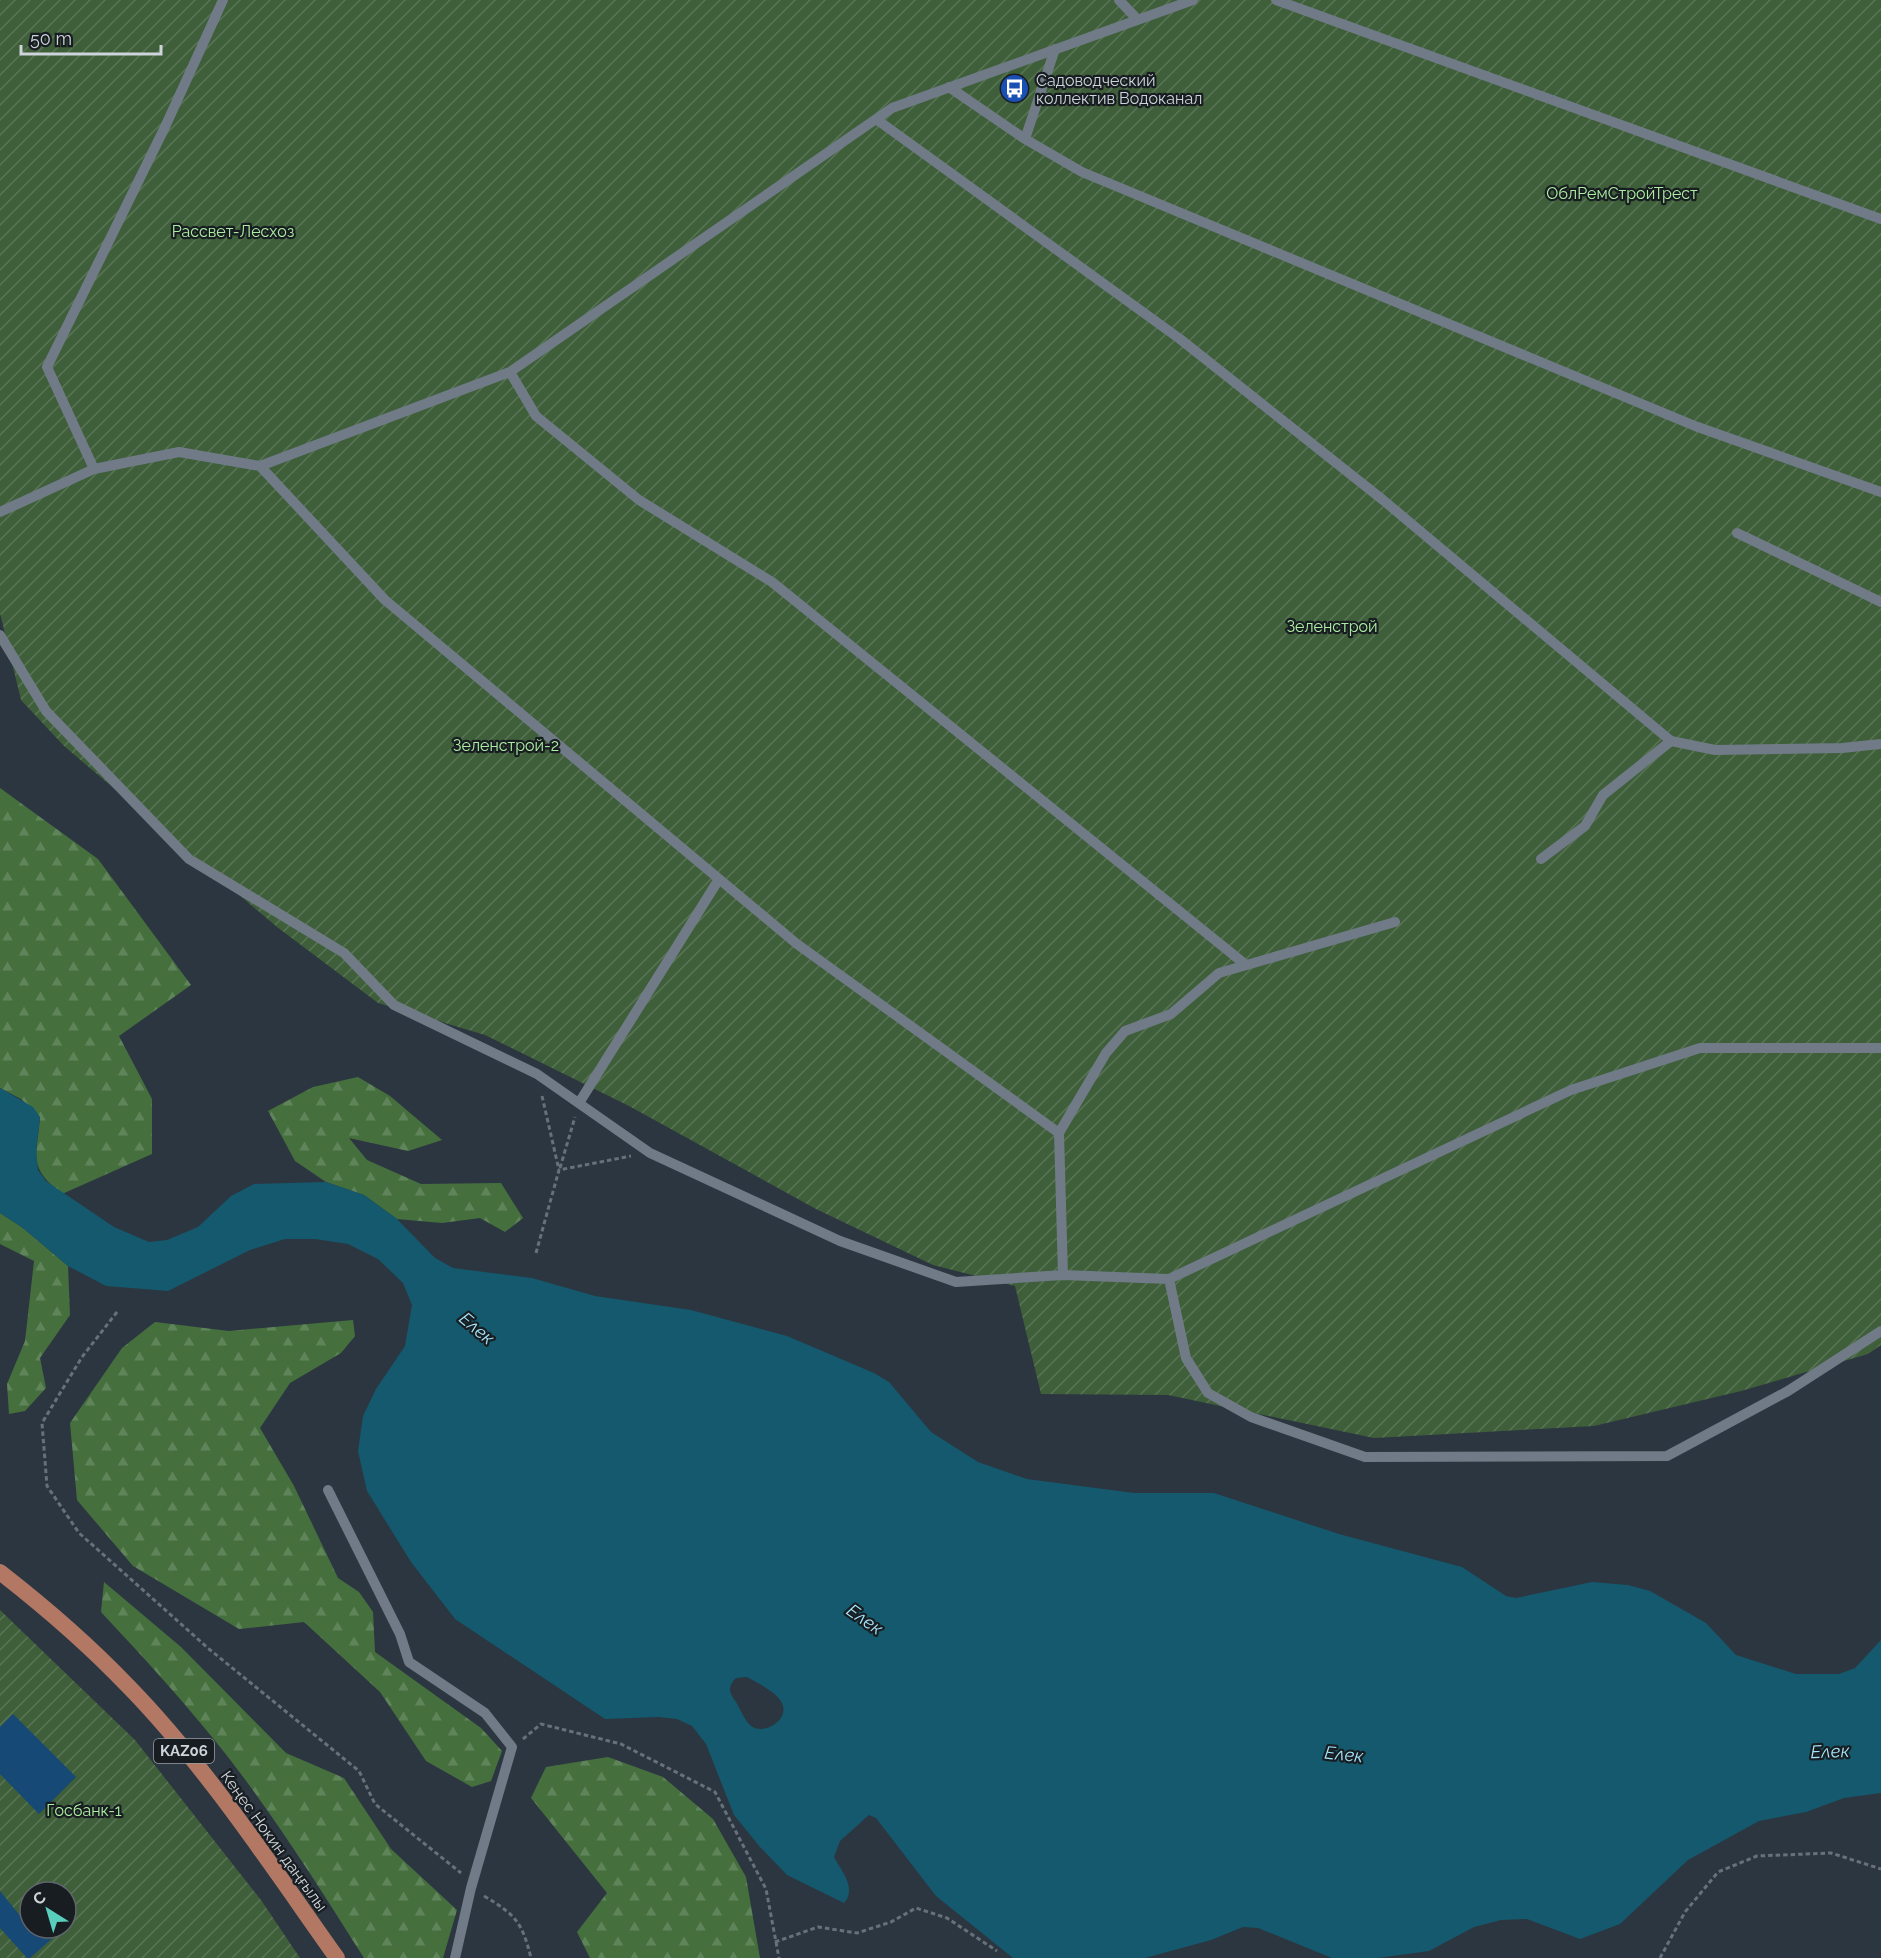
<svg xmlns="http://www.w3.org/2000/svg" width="1881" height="1958" viewBox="0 0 1881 1958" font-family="Raleway,sans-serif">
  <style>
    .forest { fill: url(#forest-firs) }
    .garden { fill: url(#garden-furrows); fill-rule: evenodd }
    .water { fill: #14596d; fill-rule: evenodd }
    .building { fill: #164975 }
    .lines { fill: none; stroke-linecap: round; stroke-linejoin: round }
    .path { stroke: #68717a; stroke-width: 3; stroke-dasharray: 4.5 3; stroke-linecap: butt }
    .service { stroke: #707b87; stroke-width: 10 }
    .trunk { stroke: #b37864; stroke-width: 16 }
    .labels { text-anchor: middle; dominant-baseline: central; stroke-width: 4.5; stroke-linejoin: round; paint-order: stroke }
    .shield { fill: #181d21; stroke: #979da2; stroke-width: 1.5 }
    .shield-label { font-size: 15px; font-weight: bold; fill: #cdd4da }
    .poi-label { font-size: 16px; fill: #cdd4da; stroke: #181d21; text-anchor: start }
    .park-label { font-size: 16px; fill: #adeea2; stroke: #181d21 }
    .street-label { font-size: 16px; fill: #cdd4da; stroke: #181d21 }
    .water-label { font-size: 18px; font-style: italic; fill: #a5e6fd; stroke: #181d21 }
  </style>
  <defs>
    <pattern id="forest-firs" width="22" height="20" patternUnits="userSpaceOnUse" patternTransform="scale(1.5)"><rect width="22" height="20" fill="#45703e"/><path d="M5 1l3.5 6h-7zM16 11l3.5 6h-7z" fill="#5f8459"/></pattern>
    <pattern id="garden-furrows" width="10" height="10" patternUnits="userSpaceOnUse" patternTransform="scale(1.5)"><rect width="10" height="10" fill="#3e5f39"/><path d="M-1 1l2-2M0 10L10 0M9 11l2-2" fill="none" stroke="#597555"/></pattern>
  </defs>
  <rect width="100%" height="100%" fill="#2c3640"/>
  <path class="forest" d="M0,788L98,859L191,985L119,1036L152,1099V1154L62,1194C27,1166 37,1157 40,1117L21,1099L0,1088Z
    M358,1077L390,1096L442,1140L408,1151L349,1138L367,1160L421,1184L501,1183L523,1218L505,1232L480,1218L442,1223L397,1219L364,1195L326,1182L295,1161L268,1111L313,1087Z
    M0,1213L23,1228L68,1266L70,1315L40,1358L46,1388L25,1411L9,1414L7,1384L25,1341L34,1261L0,1244Z
    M353,1320L355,1336L341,1353L290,1383L260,1428L294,1486L338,1578L359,1592L373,1612L375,1652L481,1728L502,1751L491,1781L472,1787L426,1761L380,1692L304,1622L239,1629L133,1566L77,1500L70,1423L122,1348L155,1322L229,1331Z
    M104,1582L181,1647L286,1753L344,1778L391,1849L457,1910L443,1958H364C321,1890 277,1820 228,1757C188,1706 145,1659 101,1612Z
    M608,1757L663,1777L713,1819L746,1877L760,1958H590L577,1932L607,1893L531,1798L546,1767Z"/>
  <path class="garden" d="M0,0H1881V1345L1868,1354L1741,1391L1594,1426L1374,1438L1168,1395L1041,1394L1015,1286L933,1265L816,1209L629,1106L485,1035L378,1003L277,927L64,746L21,700L0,613Z
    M0,1610L135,1740L261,1900L300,1958H0ZM30,1892H66V1928H30Z"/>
  <path class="water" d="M0,1088L33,1107L40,1117L36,1152L38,1170L46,1181L114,1227L149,1242L167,1240L198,1227L231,1196L254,1184L326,1182L364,1195L397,1219L435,1258L453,1268L532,1278L595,1296L691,1310L787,1336L874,1373L889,1382L931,1432L978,1462L1027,1479L1134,1493H1214L1339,1534L1462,1567L1506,1596L1516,1598L1592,1582L1628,1585L1650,1591L1706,1623L1736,1655L1796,1674H1839L1855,1668L1881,1640V1793L1844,1798L1806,1812L1759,1821L1688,1860L1620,1924L1580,1939L1527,1919L1501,1920L1474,1927L1429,1951L1378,1958H1332L1258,1928L1243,1927L1211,1940L1145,1958H1013L936,1896L876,1818L869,1815L840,1841L834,1857C842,1872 857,1888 844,1903L787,1875L760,1847L734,1815L706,1744L692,1726L677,1719L659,1717L605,1719L455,1619L411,1562L367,1491L358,1451L363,1416L376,1389L405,1346L412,1305L403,1283L378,1259L348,1244L315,1239H285L250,1250L168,1291L106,1286L68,1266L23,1228L0,1213ZM747,1677C757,1683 780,1693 783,1706C787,1722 763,1735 751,1726C745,1721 740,1709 736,1702C729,1693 727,1687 736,1678Z"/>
  <path class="building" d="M13,1714L76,1777L39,1814L0,1774V1727Z
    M0,1891L30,1928H48L55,1936L30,1958H27L0,1928Z"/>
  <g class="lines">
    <path class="path" d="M542,1096L559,1170
      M560,1168L575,1117
      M536,1253L559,1170L631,1156
      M117,1312L82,1357L42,1423L47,1486L79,1533L209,1649L359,1771L375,1804L461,1873
      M523,1739L541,1724L621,1744L715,1792L766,1889L779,1958
      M484,1896C516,1915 522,1922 531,1958
      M775,1942L818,1927L857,1933L891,1922L916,1908L947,1918L997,1951
      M1660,1958L1685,1912L1718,1872L1757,1856L1831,1853L1881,1869"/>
    <path class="service" d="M1119,0L1137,19
      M1193,0L892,108L510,372L260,466L385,600L797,944L1059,1133L1063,1275L1169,1279L1571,1090L1700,1048H1881
      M1276,0L1881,219
      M949,87L1025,139L1082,172L1695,426L1881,492
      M876,119L1180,339L1383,500L1671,741
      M1025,139L1055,49
      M510,372L536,416L639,500L772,582L1246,965
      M94,469L47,367L165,127L223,0
      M0,512L94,469L179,452L260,466
      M1737,533L1881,602
      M0,635L46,711L189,859L344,953L394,1005L537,1074L650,1153L840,1241L956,1282L1063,1275
      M1541,859L1585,826L1603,795L1671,741L1715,750L1842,748L1881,744
      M579,1103L719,879
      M1059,1133L1106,1053L1125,1031L1171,1014L1219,973L1395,922
      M1169,1279L1186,1358L1208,1393L1251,1417L1365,1457L1667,1456L1788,1391L1881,1331
      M328,1490L400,1634L409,1662L485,1713L512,1747L471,1888L455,1958"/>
    <path class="trunk" d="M0,1572C45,1607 89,1645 129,1687C206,1766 273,1868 337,1958"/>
  </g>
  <defs>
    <symbol id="bus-disc" viewBox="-11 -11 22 22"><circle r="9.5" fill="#1a4fb4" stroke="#181d21"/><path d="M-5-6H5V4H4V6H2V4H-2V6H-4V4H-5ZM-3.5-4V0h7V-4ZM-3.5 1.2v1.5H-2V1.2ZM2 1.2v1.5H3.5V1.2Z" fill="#fff"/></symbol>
  </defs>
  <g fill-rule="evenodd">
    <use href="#bus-disc" x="998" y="72" width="33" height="33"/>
  </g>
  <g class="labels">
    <rect class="shield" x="154" y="1739" width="60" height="24" rx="4.5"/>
    <g class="shield-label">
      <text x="184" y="1751">KАZ06</text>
    </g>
    <g class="poi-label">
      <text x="1036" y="80">Садоводческий<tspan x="1036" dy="18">коллектив Водоканал</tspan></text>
    </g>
    <g class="park-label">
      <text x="1622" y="193">ОблРемСтройТрест</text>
      <text x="233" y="231">Рассвет-Лесхоз</text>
      <text x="1332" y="626">Зеленстрой</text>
      <text x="506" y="745">Зеленстрой-2</text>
      <text x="84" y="1810">Госбанк-1</text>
    </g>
    <g class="street-label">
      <text transform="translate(274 1841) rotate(54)">Кеңес Нокин даңғылы</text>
    </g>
    <g class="water-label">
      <text transform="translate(477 1328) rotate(40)">Елек</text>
      <text transform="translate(865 1619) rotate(35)">Елек</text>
      <text transform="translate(1830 1751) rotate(-2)">Елек</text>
      <text transform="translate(1344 1754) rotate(6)">Елек</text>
    </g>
  </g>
  <g transform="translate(48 1910) rotate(323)"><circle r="28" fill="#181d21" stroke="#60666b" stroke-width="1.5"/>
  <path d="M0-4.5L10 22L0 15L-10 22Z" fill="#5acebc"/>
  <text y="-9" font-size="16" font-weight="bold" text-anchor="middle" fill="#cdd4da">С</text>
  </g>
  <path d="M21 45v9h140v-9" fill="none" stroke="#cdd4da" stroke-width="3"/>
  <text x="30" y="45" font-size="18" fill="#cdd4da" stroke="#181d21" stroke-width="4.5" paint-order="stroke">50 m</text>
</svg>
